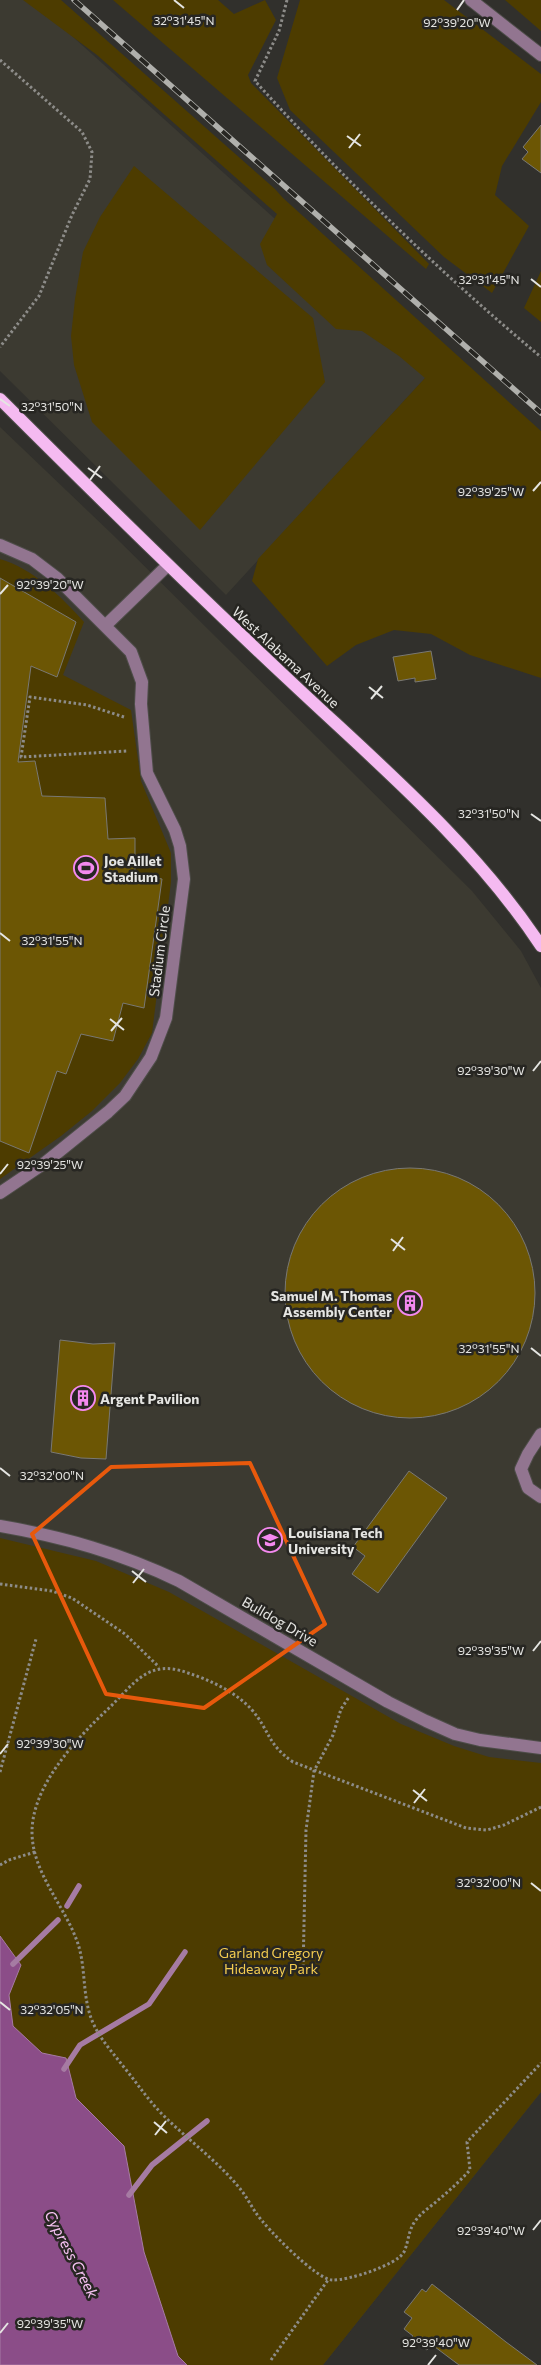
<svg xmlns="http://www.w3.org/2000/svg" width="541" height="2365" viewBox="0 0 541 2365" font-family="Commissioner,sans-serif">
  <style>
    .built { fill: #3c3a31 }
    .green { fill: #4d3c00 }
    .water { fill: #8b4d88; stroke: #a67ba3 }
    .lines { fill: none; stroke-linecap: round; stroke-linejoin: round }
    .stream { stroke: #a67ba3; stroke-width: 5.5 }
    .building { fill: #6c5604; stroke: #797874 }
    .minor-casing { stroke: #4e4d49; stroke-width: 14 }
    .major-casing { stroke: #4e4d49; stroke-width: 14 }
    .path { stroke: #8d8c89; stroke-width: 3; stroke-dasharray: 2.5 2.5; stroke-linecap: butt }
    .minor { stroke: #927590; stroke-width: 12 }
    .major { stroke: #f5baf1; stroke-width: 12 }
    .rail-casing { stroke: #b0b0ac; stroke-width: 5.5 }
    .rail { stroke: #272622; stroke-width: 4; stroke-dasharray: 11; stroke-linecap: butt }
    .marked { fill: none; stroke: #e8590c; stroke-width: 4; stroke-linejoin: round }
    .ticks { fill: none; stroke: #e5e5e2; stroke-width: 2 }
    .labels { text-anchor: middle; dominant-baseline: central; stroke-width: 5; stroke-linejoin: round; paint-order: stroke }
    .street-label { font-size: 14px; fill: #e5e5e2; stroke: #272622 }
    .poi-label { font-size: 14px; font-weight: bold; fill: #e5e5e2; stroke: #272622; text-anchor: start }
    .park-label { font-size: 14px; fill: #f4cc50; stroke: #272622 }
    .water-label { font-size: 15px; font-style: italic; fill: #f8c3f4; stroke: #272622 }
    .ticks-label { font-size: 12px; text-anchor: middle; fill: #e5e5e2; stroke: #272622; stroke-width: 5; stroke-linejoin: round; paint-order: stroke }
  </style>
  <rect width="100%" height="100%" fill="#31302c"/>
  <path class="built" d="M0,0H32L437,365L226,595L0,371Z
    M0,427L113,535L472,891L521,951L541,988V2092L323,2365H0Z"/>
  <path class="green" d="M23,0H61L275,189L283,198L541,431V678L470,655L431,634L394,630L356,645L327,666L252,581L258,559L425,378L399,356L362,331L336,329L267,265L260,244L277,214L97,55Z
    M113,0H218L234,14L265,0L276,20L248,75L251,83L429,264L426,269Z
    M300,0H444L541,74V102L502,166L495,195L529,226L492,293L444,257L290,110L277,78Z
    M505,0H541V31Z
    M134,166L313,318L325,382L200,530L92,422L74,365L71,336L75,299L83,252L100,217Z
    M541,271V322L524,308Z
    M0,559C32,568 62,597 84,622L63,675L131,710L141,781L171,853V882L152,1033L138,1059L120,1083L92,1111L61,1136L0,1179Z
    M0,1538L96,1561L169,1592L401,1724L454,1746L489,1757L541,1763V2092L323,2365H0Z"/>
  <path class="water" d="M0,1936L21,1965L9,1995L13,2026L42,2053L66,2058L76,2098L124,2146L144,2252L178,2356L187,2365H0Z"/>
  <g class="lines">
    <path class="stream" d="M67,1906L79,1886
      M13,1964L58,1920
      M64,2069L80,2045L149,2004L185,1952
      M129,2195L152,2165L207,2121"/>
  </g>
  <path class="building" d="M541,125V173L522,159L528,152L523,147Z
    M0,578L76,622L57,677L31,666L18,762L35,761L42,796L105,798L108,839L135,838V874L162,879L144,1008L123,1003L113,1041L81,1034L66,1074L57,1071L29,1153L0,1141Z
    M431,651L436,679L415,682V678L398,681L393,657Z
    M285 1293a125 125 0 1 1 250 0a125 125 0 1 1-250 0Z
    M60,1340L93,1344L115,1343L106,1459L81,1458L51,1452Z
    M409,1471L447,1498L378,1593L352,1574L365,1556L353,1547Z
    M432,2284L506,2342L537,2365H459L431,2344L427,2350L411,2338L413,2336L404,2329L412,2318L404,2312L422,2289L426,2292Z"/>
  <g class="lines">
    <defs>
      <path id="minor" d="M471,0L541,55
        M0,545L32,559L57,578L131,652L142,682L141,704L147,773L175,830L180,846L184,879L166,1018L151,1057L125,1096L108,1112L46,1162L0,1193
        M106,625L167,566
        M541,1434L528,1454L521,1469L528,1488L541,1497
        M0,1526C64,1537 120,1553 179,1581L388,1702L426,1721L455,1734L480,1740L541,1748"/>
      <path id="major" d="M0,399C95,494 191,588 289,680C377,763 474,844 541,946"/>
    </defs>
    <use href="#minor" class="minor-casing"/>
    <use href="#major" class="major-casing"/>
    <path class="path" d="M287,0L279,31L255,81C344,179 439,272 541,357
      M0,60L82,132L92,152L90,179L72,215L39,296L0,347
      M124,717L87,705L30,697L21,757L127,751
      M0,1584L52,1591L72,1598L125,1634L159,1667
      M0,1772L36,1639
      M541,1807L504,1825L487,1830L466,1828L293,1762C267,1744 270,1731 252,1710C236,1692 210,1680 188,1673C148,1658 134,1684 108,1709C76,1739 32,1786 32,1832C32,1872 64,1905 77,1941C87,1968 81,1998 94,2025C101,2040 113,2053 123,2066C137,2083 148,2100 163,2115C187,2139 215,2159 237,2185C245,2194 250,2204 256,2213C266,2228 316,2279 332,2280C347,2281 397,2265 404,2252C409,2241 408,2230 416,2220C421,2213 430,2207 437,2201C449,2191 460,2181 470,2170L467,2142L541,2063
      M0,1865L9,1860L35,1852
      M303,1972L306,1830L314,1771L333,1735L341,1709L349,1697
      M271,2360L328,2280"/>
    <use href="#minor" class="minor"/>
    <use href="#major" class="major"/>
    <defs>
      <path id="rail" d="M74,0L541,413"/>
    </defs>
    <use href="#rail" class="rail-casing"/>
    <use href="#rail" class="rail"/>
  </g>
  <path class="marked" d="M250,1463L325,1624L204,1708L106,1694L32,1534L111,1467Z"/>
  <path class="ticks" d="M174,0L184,8M457,10L464,0M347,136L361,146M349,148L360,134M531,279L541,287M0,399L10,406M88,468L102,478M90,480L100,466M533,491L541,482M0,594L8,585M369,687L383,698M371,699L382,686M531,814L541,821M0,933L10,941M110,1019L124,1030M111,1031L122,1018M533,1071L541,1061M0,1174L8,1164M391,1239L405,1250M393,1251L403,1237M531,1348L541,1356M0,1468L10,1476M132,1571L146,1582M133,1583L144,1569M533,1651L541,1641M0,1754L8,1744M413,1790L427,1801M414,1803L425,1789M531,1883L541,1891M0,2002L10,2010M154,2122L167,2133M155,2135L166,2121M533,2230L541,2220M0,2333L8,2323M428,2365L436,2355"/>
  <defs>
    <symbol id="stadium-ring" viewBox="-11 -11 22 22"><circle r="9.5" fill="#272622" stroke="#f489ef" stroke-width="1.5"/><path d="M0-5a6.5 5 0 1 0 0 10a6.5 5 0 1 0 0-10ZM-3.5-1.8h7v3.6h-7Z" fill="#f489ef"/></symbol>
    <symbol id="building-ring" viewBox="-11 -11 22 22"><circle r="9.5" fill="#272622" stroke="#f489ef" stroke-width="1.5"/><path d="M-4-6H4V6H1V3H-1V6H-4ZM-2.5-4.3h1.7v1.8h-1.7ZM.8-4.3h1.7v1.8H.8ZM-2.5-1h1.7V.8h-1.7ZM.8-1h1.7V.8H.8Z" fill="#f489ef"/></symbol>
    <symbol id="university-ring" viewBox="-11 -11 22 22"><circle r="9.5" fill="#272622" stroke="#f489ef" stroke-width="1.5"/><path d="M0-5L7-2L0 1L-7-2ZM-4 1L0 2.5L4 1V4Q0 6-4 4Z" fill="#f489ef"/></symbol>
  </defs>
  <g fill-rule="evenodd">
    <use href="#stadium-ring" x="72" y="854" width="28" height="28"/>
    <use href="#building-ring" x="396" y="1289" width="28" height="28"/>
    <use href="#building-ring" x="69" y="1384" width="28" height="28"/>
    <use href="#university-ring" x="256" y="1526" width="28" height="28"/>
  </g>
  <g class="labels">
    <g class="street-label">
      <text transform="translate(286 657) rotate(43)">West Alabama Avenue</text>
      <text transform="translate(159 951) rotate(-83)">Stadium Circle</text>
      <text transform="translate(280 1621) rotate(30)">Bulldog Drive</text>
    </g>
    <g class="poi-label">
      <text x="104" y="860">Joe Aillet<tspan x="104" dy="16">Stadium</tspan></text>
      <text x="392" y="1295" text-anchor="end">Samuel M. Thomas<tspan x="392" dy="16">Assembly Center</tspan></text>
      <text x="100" y="1398">Argent Pavilion</text>
      <text x="288" y="1532">Louisiana Tech<tspan x="288" dy="16">University</tspan></text>
    </g>
    <g class="park-label">
      <text x="271" y="1952">Garland Gregory<tspan x="271" dy="16">Hideaway Park</tspan></text>
    </g>
    <g class="water-label">
      <text transform="translate(72 2254) rotate(62)">Cypress Creek</text>
    </g>
  </g>
  <g class="ticks-label">
    <text x="184" y="25">32°31'45"N</text>
    <text x="457" y="27">92°39'20"W</text>
    <text x="489" y="284">32°31'45"N</text>
    <text x="52" y="411">32°31'50"N</text>
    <text x="491" y="496">92°39'25"W</text>
    <text x="50" y="589">92°39'20"W</text>
    <text x="489" y="818">32°31'50"N</text>
    <text x="52" y="945">32°31'55"N</text>
    <text x="491" y="1075">92°39'30"W</text>
    <text x="50" y="1169">92°39'25"W</text>
    <text x="489" y="1353">32°31'55"N</text>
    <text x="52" y="1480">32°32'00"N</text>
    <text x="491" y="1655">92°39'35"W</text>
    <text x="50" y="1748">92°39'30"W</text>
    <text x="489" y="1887">32°32'00"N</text>
    <text x="52" y="2014">32°32'05"N</text>
    <text x="491" y="2235">92°39'40"W</text>
    <text x="50" y="2328">92°39'35"W</text>
    <text x="436" y="2347">92°39'40"W</text>
  </g>
</svg>
